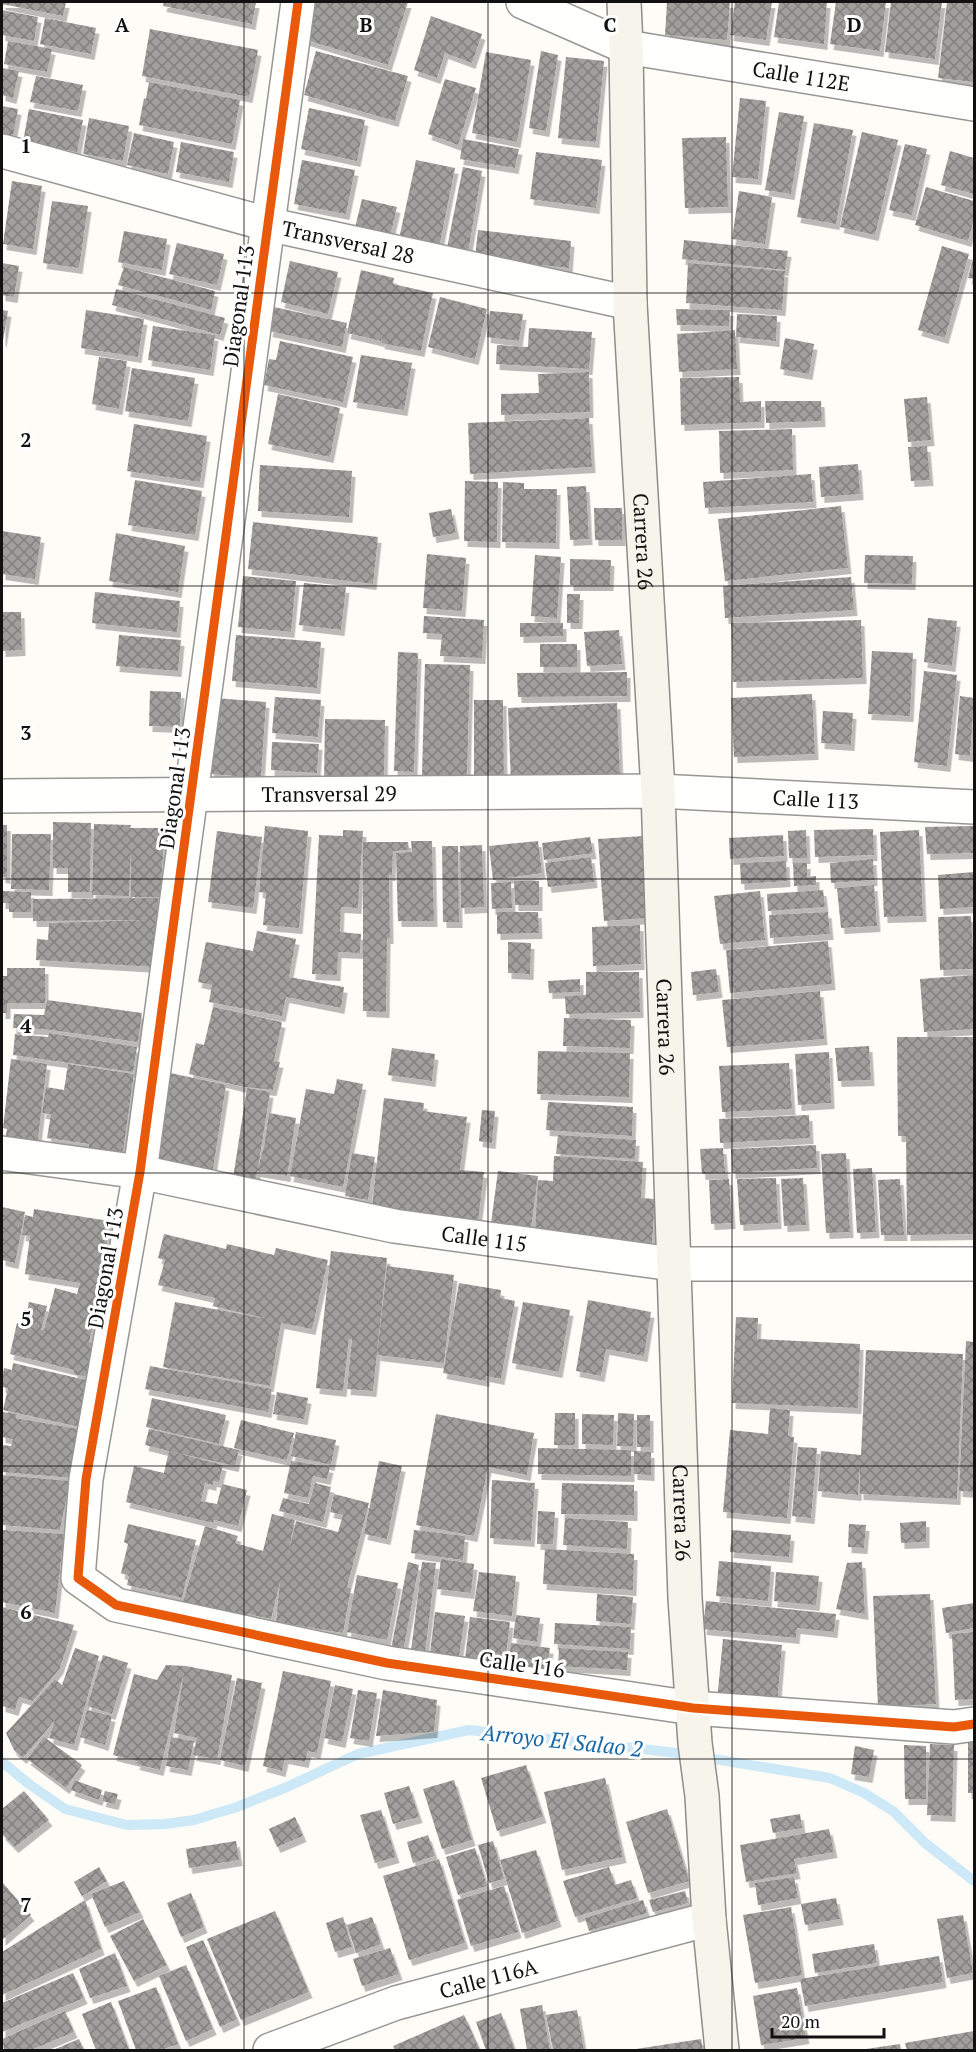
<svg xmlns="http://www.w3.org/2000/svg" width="976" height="2052" viewBox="0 0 976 2052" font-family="'PT Serif',serif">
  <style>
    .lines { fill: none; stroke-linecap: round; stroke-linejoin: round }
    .stream { stroke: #cde8f7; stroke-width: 10 }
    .building { fill: url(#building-cross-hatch); filter: url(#shadow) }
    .street-casing { stroke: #979795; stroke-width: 36 }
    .secondary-casing { stroke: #8e8d8b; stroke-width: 36 }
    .street { stroke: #fffffe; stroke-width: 33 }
    .secondary { stroke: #f6f4eb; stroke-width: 33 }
    .cycleway-casing { stroke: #fff; stroke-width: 13 }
    .cycleway { stroke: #e8590c; stroke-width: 9 }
    .grid { fill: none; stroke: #111; stroke-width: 1.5; stroke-opacity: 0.55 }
    .labels { text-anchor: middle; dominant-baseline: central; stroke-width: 6; stroke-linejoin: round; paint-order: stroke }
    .street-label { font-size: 21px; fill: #111; stroke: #fff }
    .water-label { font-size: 22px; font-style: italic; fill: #1768a6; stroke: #fff }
    .grid-label { font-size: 20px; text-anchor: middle; font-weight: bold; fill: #111; stroke: #fff; stroke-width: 6; stroke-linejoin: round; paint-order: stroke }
  </style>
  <defs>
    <pattern id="building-cross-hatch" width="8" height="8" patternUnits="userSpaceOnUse" patternTransform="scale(1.5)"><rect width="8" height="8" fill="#a19f9c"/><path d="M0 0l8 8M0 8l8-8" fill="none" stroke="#82807e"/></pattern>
    <filter id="shadow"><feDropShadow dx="3.5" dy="6" stdDeviation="0" flood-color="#0004"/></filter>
  </defs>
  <rect width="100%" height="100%" fill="#fdfcf7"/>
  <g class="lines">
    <path class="stream" d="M2,1762L29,1784L65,1809L127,1825L165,1824L194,1820L237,1807L287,1787L358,1754L469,1730L677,1753L830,1778L864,1793L893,1811L925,1843L974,1881"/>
  </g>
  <path class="building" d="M2,2H66L63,16L2,4Z
    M164,2H256L252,24L163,6Z
    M314,2H408L388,65L303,39Z
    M667,2H730L727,40L665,35Z
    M735,2H772L766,40L730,35Z
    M779,2H827L824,44L774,37Z
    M836,2H886L880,51L830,44Z
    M891,2H942L935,59L885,52Z
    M947,2H974V82L938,78Z
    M2,10L38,17L34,41L2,35Z
    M431,16L482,34L472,63L445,53L437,78L414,70Z
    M45,18L96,28L91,54L40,44Z
    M150,29L258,50L249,97L142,76Z
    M8,41L52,49L47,72L4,64Z
    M316,51L408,76L395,121L304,95Z
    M541,51L558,55L546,131L529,128Z
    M486,52L531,60L517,142L472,133Z
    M566,57L604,61L596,142L558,138Z
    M2,68L19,71L13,98L2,95Z
    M36,76L83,85L78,111L30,102Z
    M445,79L476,88L458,145L428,134Z
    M149,82L240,100L232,144L139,125L144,98L146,99Z
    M740,98L766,101L758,179L732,177Z
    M2,106L18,109L12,141L2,140Z
    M309,108L365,120L357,161L301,149Z
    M29,109L83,120L77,152L23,142Z
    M779,112L804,116L791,194L765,190Z
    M89,118L129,126L123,161L83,154Z
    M814,123L853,130L836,224L797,217Z
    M862,132L898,140L875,235L840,227Z
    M134,133L174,142L168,174L127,165Z
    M726,137L728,207L685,208L682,138Z
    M463,139L519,149L515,168L460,159Z
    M181,142L234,152L229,182L176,172Z
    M905,144L927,149L912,215L889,210Z
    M950,151L974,158V194L941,185Z
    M536,152L602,160L596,208L530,199Z
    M302,160L355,170L346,214L294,204Z
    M416,160L455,168L439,248L399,239Z
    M463,167L482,171L468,252L447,248Z
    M12,181L42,186L33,249L3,244Z
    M926,187L974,201V219L968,241L915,225Z
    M739,191L772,197L765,244L732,239Z
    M362,199L397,207L389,241L354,232Z
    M52,201L88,206L79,268L43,263Z
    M478,230L571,241L569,268L475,258Z
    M124,231L167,239L162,270L118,262Z
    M684,240L788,251L785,270L682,259Z
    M177,243L224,254L217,285L169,274Z
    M942,246L969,254L945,338L918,330Z
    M974,255V279L968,278Z
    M290,261L338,272L328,314L281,302Z
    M2,263L19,266L14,297L2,295Z
    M688,263L785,271L782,310L686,303Z
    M124,267L215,291L211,310L118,285Z
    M361,270L394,278L393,284L433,293L421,351L381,343L384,327L381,341L347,333Z
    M116,289L225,318L220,335L112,305Z
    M440,297L487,309L475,359L428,347Z
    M274,307L347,323L342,347L269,331Z
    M676,309L730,310L729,326L677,325Z
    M2,310L8,311L3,341H2Z
    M86,310L144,319L138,357L81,348Z
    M490,311L523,314L519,341L487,337Z
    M737,314L777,316L776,341L736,337Z
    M153,326L215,335L210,370L148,360Z
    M529,328L592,332L589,369L496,364L497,345L528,347Z
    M735,330L737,369L679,372L677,334Z
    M785,338L814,344L809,374L780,369Z
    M280,341L353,357L343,402L264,385L269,359L276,360Z
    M361,355L412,363L404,410L353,402Z
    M99,357L127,361L119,409L92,404Z
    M132,368L195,378L188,421L125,411Z
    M589,372L590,412L501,415V394L539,393L538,374Z
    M739,377L740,402L761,401V422L681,425L680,378Z
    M278,394L340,408L330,457L268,444Z
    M927,397L931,440L908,442L904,399Z
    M765,401H821L822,421L766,423Z
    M589,418L592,467L470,474L468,423Z
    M134,424L207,436L200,482L127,471Z
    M792,429L793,470L720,473L719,431Z
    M927,446L930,480L911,481L908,447Z
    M858,464L860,494L821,497L819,467Z
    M260,465L352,471L349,517L258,511Z
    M811,474L813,502L705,508L703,482Z
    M135,480L202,491L195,535L128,525Z
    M465,481L498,482L497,542L464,541Z
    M503,482L524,483V489H557L556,543L502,542Z
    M586,486L589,539L570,540L567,487Z
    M841,506L848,568L725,581L718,519Z
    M594,508H622V540H595Z
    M451,509L456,533L433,537L429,513Z
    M253,522L378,537L373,584L248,569Z
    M2,531L41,537L35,579L2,574Z
    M116,533L185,546L178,592L109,581Z
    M427,554L466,558L462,611L423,608Z
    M535,555L561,557L557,618L531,616Z
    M865,555L913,556L912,584L864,583Z
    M570,559L611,560L610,585H570Z
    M243,576L296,581L291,632L238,627Z
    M851,577L854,610L725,618L723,586Z
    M304,583L346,587L341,630L299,625Z
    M95,592L180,601L177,632L92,623Z
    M567,594H580L579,623H567Z
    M2,612H21L22,650L2,651Z
    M424,616L484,620L482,658L440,656L442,634L423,633Z
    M928,618L957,621L952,666L924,662Z
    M861,620L863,678L733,682L731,623Z
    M520,623H563V636L520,637Z
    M619,630L622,664L587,666L584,632Z
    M119,635L181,640L178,671L116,666Z
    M236,635L321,642L317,688L232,681Z
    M540,644H577V667H540Z
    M872,651L913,653L910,716L868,714Z
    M398,652L418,653L414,772L394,771Z
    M425,664L470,665L467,777L422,775Z
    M924,671L957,675L947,766L914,762Z
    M627,672V696L518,697L517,673Z
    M150,691L181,692L180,727L149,726Z
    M812,694L815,754L734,757L731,698Z
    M960,696L974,698L970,756L955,754Z
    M275,697L321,700L318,737L272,733Z
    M215,698L266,702L261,778L210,774Z
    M474,700H503L504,779H474Z
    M617,703L620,778L511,783L508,708Z
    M823,711L853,713L851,745L821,743Z
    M325,719L385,720L384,785L324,783Z
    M272,742L319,744L317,773L271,770Z
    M53,822L91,823L90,892H68V868H53Z
    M94,824L131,825L130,828H165L160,897H131V849L129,896L92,895Z
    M2,825H7V878L2,877Z
    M265,826L308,831L299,928L263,925L266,893L259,892Z
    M974,826V853L927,854L925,827Z
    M873,829L874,855L815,857L814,830Z
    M343,830L363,831L358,908L341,907L340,932L361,934L360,953L338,952L337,975L312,974L319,835L343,836Z
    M806,830L807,858H789L788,831Z
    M919,830L923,916L884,917L880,832Z
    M217,831L262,837L253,908L208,902Z
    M12,834H51L49,890L11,889Z
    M783,835L784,856L730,859L729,838Z
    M643,836L648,918L604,921L598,839Z
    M590,837L593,853L544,860L542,843Z
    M411,841H432L434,921H398L396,853L412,852Z
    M538,841L542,873L493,880L489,846Z
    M363,842H408L409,850L393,851L392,875H389L390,938H387L386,1012L363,1011Z
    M482,845L484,907L461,908L460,846Z
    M442,846H458L459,922H443Z
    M591,857L594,882L548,887L545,863Z
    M873,859L874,880L831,883L830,863Z
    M786,861L787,881L741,884L740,863Z
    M793,863H807V877L816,876V885L794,886Z
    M974,872V907L940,909L938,875Z
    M514,881H539V905H515Z
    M511,882L512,908L492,909L491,883Z
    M874,885L877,926L841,928L837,888Z
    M823,890L825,907L768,911L767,894Z
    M2,891L31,892V912H9V903H2Z
    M760,891L765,940L720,944L714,896Z
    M158,898L159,920H156L154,967L36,960L37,939L48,940L49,923L147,920L33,921V899Z
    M497,912H538L539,933L497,934Z
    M828,912L830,934L770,938L769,915Z
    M971,916L974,969L940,970L938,917Z
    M640,925L641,964L593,966L592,927Z
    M257,931L296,939L289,977L344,987L341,1008L286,997L282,1016L209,1002L212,985L198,982L206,942L253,951Z
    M828,941L832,984L730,993L726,950Z
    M508,942L531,943L530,974L508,973Z
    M7,968H45V1003H7V1013H2V976H7Z
    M716,969L719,992L693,995L691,972Z
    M586,972H639L640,1012L566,1014L565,996L586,995Z
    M974,975V1029L924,1032L920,979Z
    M580,979V992L549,993L548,981Z
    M820,991L824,1039L727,1047L722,1000Z
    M47,1000L142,1013L138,1042L43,1029L13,1028L14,1014L44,1015Z
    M213,1007L282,1022L274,1061L280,1062L273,1090L244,1087L189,1074L196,1043L204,1045Z
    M564,1018L631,1020L630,1048L563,1046Z
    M49,1033L137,1047L133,1072L13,1055L15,1034L48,1037Z
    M897,1037H974V1234L907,1235L906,1136H898Z
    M869,1046L871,1080L838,1081L835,1048Z
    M392,1048L435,1054L432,1081L388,1075Z
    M538,1051L630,1053L629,1097L537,1094Z
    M829,1052L831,1103L798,1105L795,1054Z
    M11,1059L47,1064L37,1146L5,1142L7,1129L3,1128Z
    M789,1063L792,1109L722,1112L719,1066Z
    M68,1064L134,1074L122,1159L88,1154L89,1144L47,1138L51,1114L42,1113L46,1087L64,1090Z
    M161,1071L226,1085L211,1182L145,1172Z
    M337,1079L363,1084L343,1187L290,1176L306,1089L334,1094Z
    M247,1088L270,1092L258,1168L264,1147L269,1113L296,1118L287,1176L257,1171L254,1195L231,1191Z
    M384,1098L424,1103L423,1111L467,1117L460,1170L484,1172L478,1222L371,1215Z
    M548,1102L633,1107L632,1136L546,1130Z
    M482,1110L495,1111L492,1143L479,1141Z
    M809,1115L810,1138L720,1143L719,1119Z
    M558,1135L636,1140L635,1159L556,1154Z
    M816,1145L817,1168L732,1173L731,1149Z
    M723,1148L725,1173L702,1174L700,1149Z
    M352,1153L375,1157L368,1200L345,1196Z
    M846,1153L850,1232L826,1233L821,1154Z
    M554,1156L643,1162L641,1198L655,1199L652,1244L550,1237V1230L535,1229L538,1180L553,1181Z
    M872,1168L876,1232L857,1233L853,1169Z
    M498,1171L538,1176L531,1228L491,1223Z
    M776,1178L778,1223L740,1225L737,1179Z
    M803,1178L806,1225L784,1226L781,1179Z
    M729,1179L732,1223L711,1224L709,1180Z
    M900,1179L904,1235H881L878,1180Z
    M2,1207L25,1212L15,1263L2,1260Z
    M34,1209L109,1221L103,1287L89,1342L100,1344L91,1378L74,1374V1370L10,1354L17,1323L24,1325L29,1302L47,1306L41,1330H44L55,1288L77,1294L80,1283L25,1274L30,1236L22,1235L25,1215L33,1217Z
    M164,1234L226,1249L227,1244L274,1255L276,1248L328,1260L312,1329L281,1323L270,1386L163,1367L175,1302L268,1319L213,1306L215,1298L158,1285L165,1260L158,1258Z
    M331,1251L387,1258L373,1391L347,1389L352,1339H349L343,1391L316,1388Z
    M387,1266L454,1275L444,1363L377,1355Z
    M459,1283L501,1290L500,1298L515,1301L501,1379L486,1376V1381L443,1373Z
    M588,1300L651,1312L644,1356L606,1349L601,1376L576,1371Z
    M523,1302L570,1310L559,1372L512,1363Z
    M736,1317L758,1318L757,1339L860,1344L858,1408L732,1403Z
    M966,1341L974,1342V1492L959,1491Z
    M866,1350L963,1354L957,1499L860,1494V1466L858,1495L818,1491L821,1451L861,1455Z
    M13,1363L90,1381L80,1427L3,1410L8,1388L2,1387V1379L4,1368L12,1370Z
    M150,1366L272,1389L268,1412L145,1389Z
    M277,1392L308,1398L304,1419L273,1414Z
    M152,1398L226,1415L219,1444L146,1427Z
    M770,1408L790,1410L788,1436L794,1437L787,1518L723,1512L730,1430L768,1434Z
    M2,1412L17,1414L16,1418L84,1430L73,1478L2,1472V1445L11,1446L13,1439L2,1437Z
    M555,1413H575V1445H554Z
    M618,1413L634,1414L633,1446H617Z
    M436,1414L534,1433L527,1475L488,1467L474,1536L416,1525Z
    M582,1414L614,1415L613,1445L582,1444Z
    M637,1415H650V1447H637Z
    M241,1420L294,1433L287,1460L234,1448Z
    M149,1429L239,1450L235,1466L173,1452L223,1465L219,1482L213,1481V1485L205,1483L201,1501L217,1504L222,1484L247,1490L238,1526L214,1520L213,1523L126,1502L134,1466L164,1473L169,1451L145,1445Z
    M296,1432L336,1440L331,1465L291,1456Z
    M798,1447L817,1448L811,1518L792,1516Z
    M538,1448L631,1450V1476L538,1474Z
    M634,1451L651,1452V1475L634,1474Z
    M291,1461L330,1467L327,1479L313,1476L308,1498L284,1493Z
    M379,1461L402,1466L387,1539L364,1534Z
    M2,1475L70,1481L60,1530L2,1525Z
    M492,1480L535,1483L531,1541L490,1538Z
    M315,1483L331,1487L323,1522L279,1511L283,1498L309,1504Z
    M562,1483L634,1485V1515L561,1514Z
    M334,1494L369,1503L347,1587L351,1588L343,1633L276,1622L280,1582L271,1619L248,1614L245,1620L182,1605L205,1526L238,1536L235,1543L263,1551L272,1514L295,1520L288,1554L296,1521L338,1532L343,1515L330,1512Z
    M538,1511L555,1512L553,1544H537Z
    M565,1518L628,1522L627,1549L563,1545Z
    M926,1521V1542L901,1543L900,1523Z
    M128,1524L196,1540L182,1598L127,1585L129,1576L121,1573L128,1544L124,1542Z
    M849,1524L866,1525L864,1548L848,1547Z
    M2,1530L64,1534L55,1613L2,1602Z
    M414,1530L465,1536L463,1560L411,1553Z
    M732,1530L791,1535L789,1557L730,1552Z
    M545,1549L634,1554L633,1590L543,1584Z
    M441,1559L474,1564L471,1593L437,1589Z
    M719,1561L771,1566L768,1601L716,1596Z
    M408,1562L419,1565L403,1652L391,1649Z
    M422,1562L436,1563L424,1661L410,1659Z
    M862,1562L865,1614L836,1609L847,1563Z
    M479,1572L516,1576L512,1616L473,1611Z
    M776,1572L819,1576L816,1605L774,1601Z
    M357,1575L398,1583L387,1640L347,1632Z
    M597,1594L633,1597L631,1624L596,1621Z
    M930,1594L936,1704L878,1707L873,1596Z
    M706,1601L836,1614L834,1632L797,1628L796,1638L703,1629Z
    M974,1603V1628L946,1633L942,1608Z
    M2,1607L74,1625L60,1668L33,1701L19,1697L15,1710L2,1706Z
    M435,1612L465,1616L459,1657L430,1653Z
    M516,1615L540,1618L537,1642L513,1638Z
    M470,1617L510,1622L505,1664L465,1659Z
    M555,1623L631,1627L630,1649L554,1644Z
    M974,1632V1699L955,1700L952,1634Z
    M723,1639L782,1645L777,1705L717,1700Z
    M511,1643L550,1648L546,1679L507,1674Z
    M75,1648L99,1656L74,1745L49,1738L55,1720L23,1758L14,1750L6,1733L55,1679L62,1685Z
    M559,1648L628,1652L627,1670L558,1666Z
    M103,1655L128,1663L112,1714L87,1706Z
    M166,1665L186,1666L232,1675L217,1759L193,1755L197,1738L174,1733L184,1672L160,1770L136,1764L137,1761L113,1755L134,1674L157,1680Z
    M283,1671L331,1681L317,1753L308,1751L305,1762L285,1758L282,1771L263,1766Z
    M237,1678L262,1683L245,1766L220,1760Z
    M335,1685L353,1689L342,1742L324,1738Z
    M358,1690L377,1693L369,1741L350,1738Z
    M383,1690L437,1700L434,1732L376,1736Z
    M87,1710L112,1716L105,1745L80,1737Z
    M44,1737L82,1765L66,1788L27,1759Z
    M171,1737L194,1741L188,1770L166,1766Z
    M968,1742H974V1793H968Z
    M930,1744L954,1745L952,1816L927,1815Z
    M904,1745L926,1746V1799H905Z
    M855,1746L874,1750L869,1777L851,1774Z
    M526,1765L543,1817L497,1831L481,1778Z
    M605,1778L623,1857L562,1870L544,1792Z
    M74,1780L102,1790L99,1800L71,1790Z
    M454,1780L472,1840L442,1849L423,1789Z
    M409,1786L419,1817L393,1824L384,1793Z
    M24,1791L49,1820L15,1847L2,1834V1809Z
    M105,1791L118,1794L115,1804L102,1801Z
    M667,1809L689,1881L648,1893L626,1822Z
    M381,1810L396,1857L375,1863L360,1815Z
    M800,1814L802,1828L773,1833L770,1819Z
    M295,1817L303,1836L277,1847L269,1829Z
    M829,1829L834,1852L794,1859L797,1873L746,1882L740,1845Z
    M428,1835L435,1856L413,1863L407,1842Z
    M236,1841L239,1860L189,1868L186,1849Z
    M493,1841L504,1879L489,1883L478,1845Z
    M475,1848L487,1886L458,1895L446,1857Z
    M536,1850L558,1921L522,1933L500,1860Z
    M439,1859L465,1943L409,1960L383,1876Z
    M99,1867L107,1881L82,1896L74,1882Z
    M609,1867L615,1885L631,1880L637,1898L575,1917L563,1881Z
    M794,1877L798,1898L758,1905L755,1883Z
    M124,1881L140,1912L105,1927L91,1894Z
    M2,1882L31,1915L2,1940Z
    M504,1886L518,1932L471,1946L457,1900Z
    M685,1891L688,1903L653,1912L649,1900Z
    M191,1893L204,1927L181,1937L167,1903Z
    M836,1898L840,1919L805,1925L801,1904Z
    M85,1900L101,1949L2,1995V1952Z
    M643,1900L647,1913L589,1931L585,1918Z
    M791,1907L802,1975L755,1983L743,1915Z
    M275,1911L309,1992L241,2020L207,1939Z
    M963,1915L973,1973L947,1978L937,1919Z
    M343,1917L352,1947L335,1952L326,1923Z
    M372,1917L381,1944L356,1953L347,1925Z
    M143,1919L167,1965L134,1981L110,1936Z
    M203,1940L237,2019L220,2027L186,1947Z
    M874,1944L877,1963L815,1973L812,1954Z
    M390,1948L399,1974L362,1986L353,1959Z
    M115,1953L127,1986L90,1998L79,1969Z
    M939,1956L943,1982L805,2006L800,1979Z
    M186,1965L213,2029L186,2041L159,1976Z
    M73,1973L84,1998L2,2032V2003Z
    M156,1987L178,2044L161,2050H136L118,2001Z
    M797,1988L806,2038L761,2045L753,1996Z
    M111,2002L129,2050H96L82,2014Z
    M542,2005L550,2050H527L520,2009Z
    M577,2010L584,2050H553L546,2015Z
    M65,2011L74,2032L31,2050H4L2,2039Z
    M501,2013L515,2050H486L476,2022Z
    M464,2015L480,2050H395L393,2046Z
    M974,2031V2050H907L905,2043Z
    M79,2039L84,2050H53Z
    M701,2039L703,2050H636V2049Z
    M900,2044L901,2050H866V2049Z"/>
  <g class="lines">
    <defs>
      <g id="street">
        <path d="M298,2L140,1172L86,1479L78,1578L116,1605L387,1663L693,1708L954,1727L974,1724"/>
        <path id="s1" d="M523,2L626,47L974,104"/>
        <path id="s2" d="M2,151L267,224L630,303"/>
        <path id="s3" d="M2,796L658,791L974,807"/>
        <path id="s4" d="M2,1153L140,1172L394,1226L673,1264H974"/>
        <path id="s5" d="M270,2050L396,2003L709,1919"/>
      </g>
      <g id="secondary">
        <path id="s6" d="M624,2L626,47L630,303L658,791L685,1598L695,1743L702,1796L709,1919L722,2050"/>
      </g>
    </defs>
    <use href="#street" class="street-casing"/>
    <use href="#secondary" class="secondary-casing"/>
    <use href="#street" class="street"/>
    <use href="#secondary" class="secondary"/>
    <defs>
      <path id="cycleway" d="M298,2L140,1172L86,1479L78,1578L116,1605L387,1663L693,1708L954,1727L974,1724"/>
    </defs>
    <use href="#cycleway" class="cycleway-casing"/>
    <use href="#cycleway" class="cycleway"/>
  </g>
  <path class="grid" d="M244,2V2050M488,2V2050M732,2V2050M2,293H974M2,586H974M2,879H974M2,1173H974M2,1466H974M2,1759H974"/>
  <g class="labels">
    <g class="street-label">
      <text stroke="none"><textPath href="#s1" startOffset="290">Calle 112E</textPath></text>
      <text stroke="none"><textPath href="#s2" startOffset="358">Transversal 28</textPath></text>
      <text transform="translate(238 306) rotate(-82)">Diagonal 113</text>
      <text stroke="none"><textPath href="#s6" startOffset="540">Carrera 26</textPath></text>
      <text transform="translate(174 788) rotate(-82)">Diagonal 113</text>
      <text stroke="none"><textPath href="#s3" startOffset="327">Transversal 29</textPath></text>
      <text stroke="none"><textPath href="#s3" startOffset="814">Calle 113</textPath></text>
      <text stroke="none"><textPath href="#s6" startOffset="1026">Carrera 26</textPath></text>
      <text stroke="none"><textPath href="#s4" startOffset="490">Calle 115</textPath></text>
      <text transform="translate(105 1268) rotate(-80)">Diagonal 113</text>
      <text stroke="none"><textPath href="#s6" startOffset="1512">Carrera 26</textPath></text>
      <text transform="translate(522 1664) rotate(8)">Calle 116</text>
      <text stroke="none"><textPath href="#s5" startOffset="230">Calle 116A</textPath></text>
    </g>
    <g class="water-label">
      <text transform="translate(562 1740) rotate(6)">Arroyo El Salao 2</text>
    </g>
  </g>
  <g class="grid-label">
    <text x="122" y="32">A</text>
    <text x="366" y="32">B</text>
    <text x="610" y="32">C</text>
    <text x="854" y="32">D</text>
    <text x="26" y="153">1</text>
    <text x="26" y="447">2</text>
    <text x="26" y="740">3</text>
    <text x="26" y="1033">4</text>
    <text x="26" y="1326">5</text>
    <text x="26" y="1619">6</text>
    <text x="26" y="1912">7</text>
  </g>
  <rect width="976" height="2052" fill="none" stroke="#111111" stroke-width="6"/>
  <path d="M772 2028v9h112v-9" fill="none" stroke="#111111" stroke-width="3"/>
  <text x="781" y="2028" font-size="18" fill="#111111" stroke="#ffffff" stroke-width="4.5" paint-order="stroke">20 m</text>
</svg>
